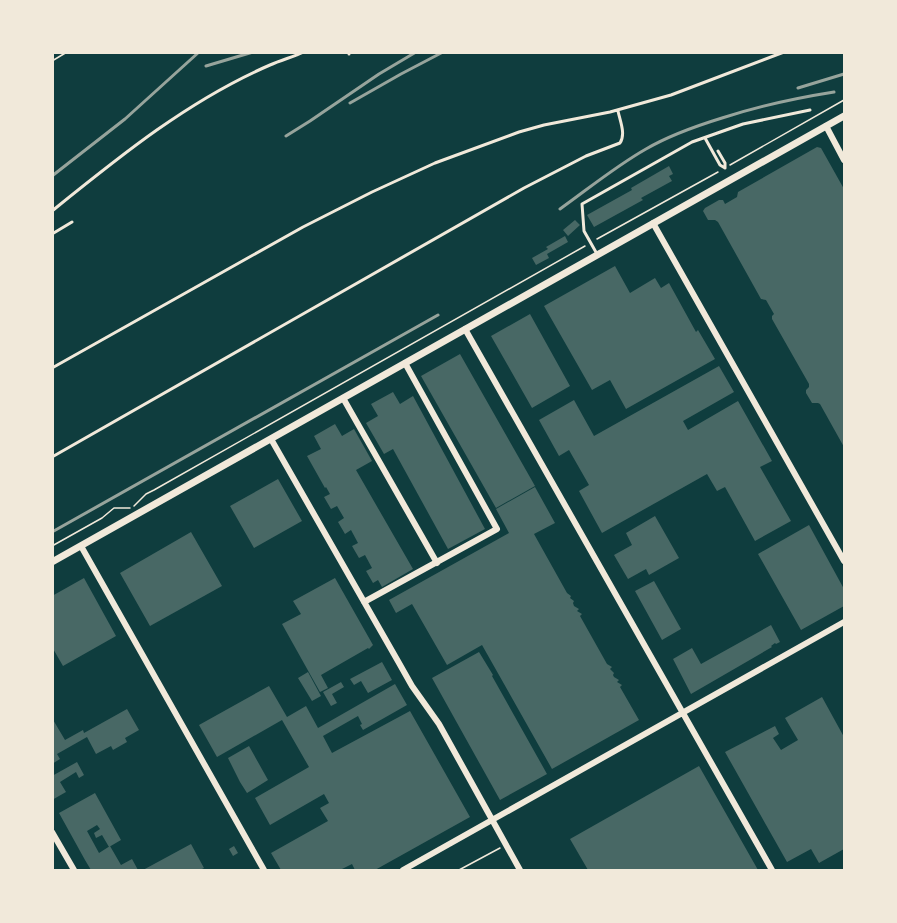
<svg xmlns="http://www.w3.org/2000/svg" width="897" height="923" viewBox="0 0 897 923" font-family="Spectral,serif">
  <style>
    .building { fill: #486865 }
    .lines { fill: none; stroke-linecap: round; stroke-linejoin: round }
    .path { stroke: #f1e9da; stroke-width: 1.5 }
    .service { stroke: #f1e9da; stroke-width: 3 }
    .minor { stroke: #f1e9da; stroke-width: 6 }
    .tertiary { stroke: #f1e9da; stroke-width: 7 }
    .rail { stroke: #97a49c; stroke-width: 3 }
  </style>
  <rect width="100%" height="100%" fill="#0f3d3e"/>
  <path class="building" d="M817,147L821,148L844,189V447L820,404L818,403H812L806,393V390L809,387V384L772,319V316L774,314L766,300L761,299L718,222L715,220H708L703,211L705,208L719,200H723L725,204L737,197L738,192Z
    M669,166L673,174L669,176L672,181L641,198L643,200L594,227L587,215L632,190L631,188Z
    M575,220L580,225L568,236L563,230Z
    M565,236L568,242L547,254L549,258L536,265L532,258L548,249L546,247Z
    M615,266L630,293L655,278L661,288L669,283L696,332L698,330L715,359L626,409L610,380L592,390L544,306Z
    M530,314L570,386L532,408L491,336Z
    M460,354L535,486L496,508L421,376Z
    M719,366L734,392L683,421L688,430L738,401L772,461L760,467L791,521L755,541L725,487L717,491L707,474L602,533L579,491L589,485L569,450L559,456L539,420L574,400L594,436Z
    M393,392L400,404L413,396L485,529L448,549L393,449L384,454L366,423L378,416L371,404Z
    M335,424L342,436L354,429L372,461L356,470L413,569L382,587L378,580L373,583L366,571L372,568L365,555L359,558L352,546L358,543L351,530L345,534L338,522L344,518L337,506L331,509L324,497L330,494L326,487L325,488L307,456L321,449L314,436Z
    M278,479L302,521L254,548L230,506Z
    M535,487L555,523L534,534L567,593L571,596L570,598L574,601L573,603L574,606L579,609L577,611L582,614L580,616L607,664L612,667L610,669L614,673L613,675L614,677L619,680L617,682L622,685L620,687L639,720L552,769L482,645L447,665L412,604L396,613L389,600L509,533L496,509Z
    M655,516L679,558L649,575L646,569L628,579L614,555L632,545L626,533Z
    M809,525L844,589V606L801,630L758,554Z
    M191,532L222,586L150,626L120,573Z
    M84,578L116,636L63,666L52,647V596Z
    M335,578L373,645L369,649L368,648L321,675L328,688L320,692L282,624L301,614L293,601Z
    M654,581L681,629L662,640L635,591Z
    M771,625L780,642L776,644L775,643L771,646L772,647L691,694L673,659L692,648L701,664Z
    M479,652L493,675L492,676L547,774L500,800L432,678Z
    M382,662L392,680L368,693L361,681L354,685L350,679Z
    M308,672L321,696L312,701L298,678Z
    M341,682L344,687L332,694L337,703L331,706L323,692Z
    M395,684L407,705L363,730L360,725L362,724L358,716L323,736L332,753L410,711L470,817L375,870H355L352,864L342,869L343,870H281L271,853L328,821L320,808L329,803L324,794L270,825L255,798L309,767L282,720L217,757L199,725L269,686L287,717L306,706L318,728Z
    M822,697L844,737V849L819,863L811,849L787,862L725,752L775,726L779,734L773,738L781,750L798,740L785,718Z
    M127,709L139,730L125,738L127,742L113,750L111,746L96,754L87,737L57,754L60,759L52,764V718L65,740L83,730L84,733Z
    M249,746L268,780L247,793L240,782L228,758Z
    M77,762L84,775L79,778L76,772L60,782L66,792L52,800V776Z
    M699,766L758,870H588L570,839Z
    M95,793L121,840L109,847L102,835L96,838L94,833L100,829L97,825L87,831L99,853L110,846L121,865L132,859L138,870H91L85,860L59,813Z
    M191,844L204,868L200,870H143Z
    M234,846L238,853L233,856L229,849Z"/>
  <g class="lines">
    <path class="path" d="M52,61L67,52
      M730,165L844,100
      M597,239L718,172
      M134,506L146,494L154,490L585,246
      M52,546L102,518L114,508H130
      M459,870L500,848"/>
    <path class="service" d="M349,52V54
      M705,138L720,165L725,168
      M718,151L725,163V168
      M52,211C120,156 189,100 270,65C281,60 293,57 304,52
      M52,234L72,222
      M597,254L584,231L582,204L692,142L743,124L810,110
      M52,368L303,227L372,192L435,163L519,132L544,125L610,112L671,95L784,52
      M52,457L524,188L586,156L620,143C626,134 620,121 618,111"/>
    <path class="minor" d="M826,126L844,160
      M653,223L844,561
      M465,329L772,870
      M343,398L437,563
      M271,439L399,663L412,686L439,724L520,870
      M81,546L264,870
      M364,602L497,529L405,363
      M52,832L74,870
      M403,870L844,622"/>
    <path class="tertiary" d="M52,562L844,116"/>
    <path class="rail" d="M206,66L253,52
      M798,88L844,74
      M350,103L401,74L443,52
      M286,136L310,121L379,74L416,52
      M52,176L125,119L199,52
      M560,209C588,189 616,166 646,149C670,135 696,126 722,118C759,106 796,98 834,92
      M52,532L438,315"/>
  </g>
  <rect width="897" height="923" fill="none" stroke="#f1e9da" stroke-width="108"/>
</svg>
